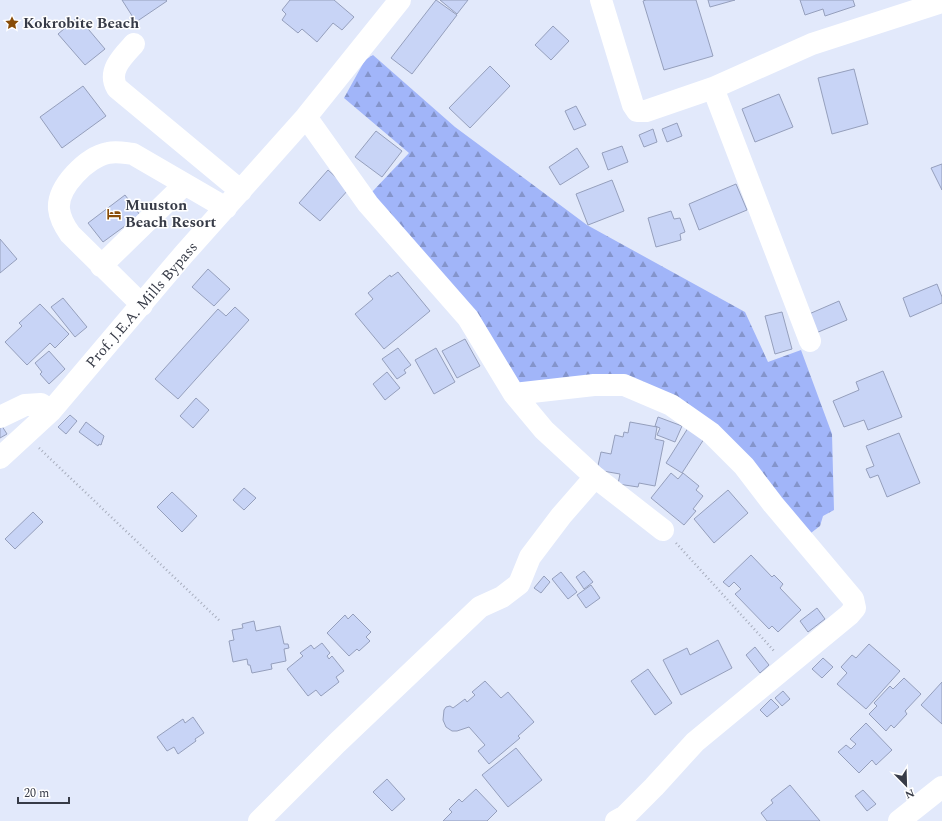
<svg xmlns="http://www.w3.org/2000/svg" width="942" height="821" viewBox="0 0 942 821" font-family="Spectral,serif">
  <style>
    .forest { fill: url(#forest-firs) }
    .building { fill: #c8d4f6; stroke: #959fbc }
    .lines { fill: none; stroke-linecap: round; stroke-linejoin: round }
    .path { stroke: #a7adbd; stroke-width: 2.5; stroke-dasharray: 1 3; stroke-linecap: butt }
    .minor { stroke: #fff; stroke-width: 22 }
    .labels { text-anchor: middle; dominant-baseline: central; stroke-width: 3; stroke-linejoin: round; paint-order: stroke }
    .poi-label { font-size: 15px; font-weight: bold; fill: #373b47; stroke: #fff; text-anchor: start }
    .street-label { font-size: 15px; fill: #373b47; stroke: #fff }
  </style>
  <defs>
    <pattern id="forest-firs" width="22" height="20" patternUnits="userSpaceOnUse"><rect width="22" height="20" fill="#a1b5f9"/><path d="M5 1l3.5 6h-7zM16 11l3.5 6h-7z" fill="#8494cb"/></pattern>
  </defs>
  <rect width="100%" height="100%" fill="#e2e9fb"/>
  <path class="forest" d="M373,55L455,127L587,225L745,312L768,362L801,350L832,434L834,510L823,516L820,526L807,536L651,389L518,385L372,192L409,153L344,98L365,60Z"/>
  <path class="building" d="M122,0H166L167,1L136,22Z
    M290,0H334L354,17L342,30L333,23L317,42L302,29L298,33L282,20L286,14L282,10Z
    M436,0L457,15L412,74L391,58Z
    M440,0H468L457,14Z
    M646,0H696L713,56L664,70L643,1Z
    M708,0H735L710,7Z
    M800,0H853L855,6L825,16L823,9L805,15Z
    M78,17L105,49L85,65L58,34Z
    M553,26L569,41L551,60L535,45Z
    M490,66L510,86L470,128L449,108Z
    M854,69L868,124L832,134L818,78Z
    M83,86L106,116L62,148L40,117Z
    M779,94L793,127L755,142L742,109Z
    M576,106L586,125L574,130L565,111Z
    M677,123L682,136L667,142L662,129Z
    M653,129L657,142L644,147L639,135Z
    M376,131L402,151L382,177L355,157Z
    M622,146L628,162L608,170L602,153Z
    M577,148L589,167L560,185L549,167Z
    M942,164V190L931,168Z
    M328,170L349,189L320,221L299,203Z
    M612,180L624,211L588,225L576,194Z
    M736,184L747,210L699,230L689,204Z
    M125,195L140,215L103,242L88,223Z
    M671,211L674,219L680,218L685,232L680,234L681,240L656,247L648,218Z
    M0,239L17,259L0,273Z
    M208,269L230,289L214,306L192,287Z
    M398,272L430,311L384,349L355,314L373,299L368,293L390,275L391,277Z
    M937,284L942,297V303L910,317L903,298Z
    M63,298L87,327L75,337L51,307Z
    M839,301L847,320L816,333L809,314Z
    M40,304L69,334L55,348L50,343L27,365L5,342L22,326L19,323Z
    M235,307L249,320L178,399L155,379L218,309L226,316Z
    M782,312L792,349L775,354L765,316Z
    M465,339L480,366L457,378L442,351Z
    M398,348L411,365L404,370L406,373L397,379L382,359Z
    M436,348L455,382L434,394L415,360Z
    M49,351L65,369L49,384L40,374L42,372L35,363Z
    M883,371L902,417L868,430L864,420L844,427L833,401L859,390L856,382Z
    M387,372L400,388L385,400L373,384Z
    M196,398L209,410L193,428L180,416Z
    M70,415L77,421L66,434L58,427Z
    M658,417L682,426L675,442L657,435L660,428L655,426Z
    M86,422L104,436L101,445L99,444L98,446L79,432Z
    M630,422L657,427L655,439L664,441L655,486L639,483L638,487L618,484L620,474L597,470L601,452L611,454L615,435L623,437L624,432L628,433Z
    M0,423L7,434L0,438Z
    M688,428L704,439L682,473L666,463Z
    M899,433L920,483L887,497L878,475L870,478L866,469L874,466L866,446Z
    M671,473L678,479L683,473L699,486L696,490L703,496L693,509L696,511L684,525L651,498Z
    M244,488L256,498L244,510L233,500Z
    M728,490L748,513L714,543L694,519Z
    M172,492L197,516L182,532L157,507Z
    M33,512L43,522L15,549L5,539Z
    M751,555L772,577L774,575L783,584L780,588L801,610L778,632L772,626L769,629L735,594L741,589L734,582L729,587L723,582Z
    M584,571L593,582L584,589L576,577Z
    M561,572L577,592L568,599L552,579Z
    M544,576L550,582L541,593L534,588Z
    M591,585L600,598L586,608L577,595Z
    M817,608L825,619L808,632L800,621Z
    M353,614L371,632L366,637L370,641L359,651L357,649L349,656L327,633L345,615L348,619Z
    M254,621L256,631L280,626L284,644H288L289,648L284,649L286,661L271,664L272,669L252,673L250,665H248L247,659L233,662L229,641L234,640L232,630L243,628L242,624Z
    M718,640L732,668L681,695L663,660L687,648L690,655Z
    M322,643L330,653L327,656L329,659L332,656L344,671L336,677L339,682L321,696L316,690L308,696L287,669L303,656L300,653L311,645L314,649Z
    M869,644L900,671L866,709L837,684L847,673L841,667L852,655L856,658Z
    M755,647L769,665L760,673L746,655Z
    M823,658L833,667L822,678L812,669Z
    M648,669L672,703L655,715L631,681Z
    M904,678L921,694L905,711L907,714L894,728L891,725L886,731L869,714L877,706L874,703L890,686L893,689Z
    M485,681L501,698L508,692L534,722L518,736L520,738L489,764L478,751L485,745L469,727L457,731H452L446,727L443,720L444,710L446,707L450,706L453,708L465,699L467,702L475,695L472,692Z
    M942,682V724L921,705Z
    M783,691L790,699L782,706L775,698Z
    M771,699L779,707L767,717L760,710Z
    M193,717L204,733L195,739L196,741L178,754L174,747L167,751L157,737L183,719L185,723Z
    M866,723L892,750L876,765L872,760L859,773L838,752L846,745L851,749L856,744L850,739Z
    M516,748L542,780L508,807L482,775Z
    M387,779L405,799L392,811L373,792Z
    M790,785L820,821H767L761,813L773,803L771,800Z
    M476,789L497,811L487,821H443L452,812L449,809L459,799L462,802Z
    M863,790L876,804L867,811L855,796Z"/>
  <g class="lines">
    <path class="path" d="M39,448L220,621
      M676,543L775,652"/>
    <path class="minor" d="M601,0L633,105L637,111H646L713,88L812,44L942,2
      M134,44C123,56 107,71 117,88L241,191
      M713,88L810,341
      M306,117L368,204L468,318L514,394L544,430L595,477L663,530
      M101,266L184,185
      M142,305L70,234C65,227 60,219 59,209C57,187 87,157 108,153C117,151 124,153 133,154L226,208
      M514,394L594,385H624L671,405L711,433L744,466L773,504L853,599L855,608L849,615L695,742L654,787L625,816L616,821
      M0,417L25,405L41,404L51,411
      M0,458L51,411L184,254L306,117L400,0
      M259,821L337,743L480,607L502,597L519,584L530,557L561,516L595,477
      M899,821L942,787"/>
  </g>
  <defs>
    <symbol id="sight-bare" viewBox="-9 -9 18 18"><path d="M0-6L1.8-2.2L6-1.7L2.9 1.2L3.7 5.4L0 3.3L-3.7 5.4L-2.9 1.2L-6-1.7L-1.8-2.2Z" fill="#884c07" stroke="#fff" stroke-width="2.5" paint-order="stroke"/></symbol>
    <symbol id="hotel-bare" viewBox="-9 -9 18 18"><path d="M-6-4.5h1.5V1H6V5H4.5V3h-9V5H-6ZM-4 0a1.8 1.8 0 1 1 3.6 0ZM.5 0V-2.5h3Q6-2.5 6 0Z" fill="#884c07" stroke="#fff" stroke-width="2.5" paint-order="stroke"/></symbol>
  </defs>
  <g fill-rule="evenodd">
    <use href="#sight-bare" x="2" y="13" width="20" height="20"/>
    <use href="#hotel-bare" x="104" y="204" width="20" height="20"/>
  </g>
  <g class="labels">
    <g class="poi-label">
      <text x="23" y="23">Kokrobite Beach</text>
      <text x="125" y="205">Muuston<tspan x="125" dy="17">Beach Resort</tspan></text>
    </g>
    <g class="street-label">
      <text transform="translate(142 305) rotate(-49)">Prof. J.E.A. Mills Bypass</text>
    </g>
  </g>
  <g transform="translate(906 785) rotate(157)" stroke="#ffffff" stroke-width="3" paint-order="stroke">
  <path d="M0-3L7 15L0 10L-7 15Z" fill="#373b47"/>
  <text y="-6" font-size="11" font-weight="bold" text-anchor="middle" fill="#373b47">N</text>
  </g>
  <path d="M18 797v6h51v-6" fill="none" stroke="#373b47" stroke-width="2"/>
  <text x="24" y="797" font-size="12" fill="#373b47" stroke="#ffffff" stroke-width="3" paint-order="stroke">20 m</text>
</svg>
